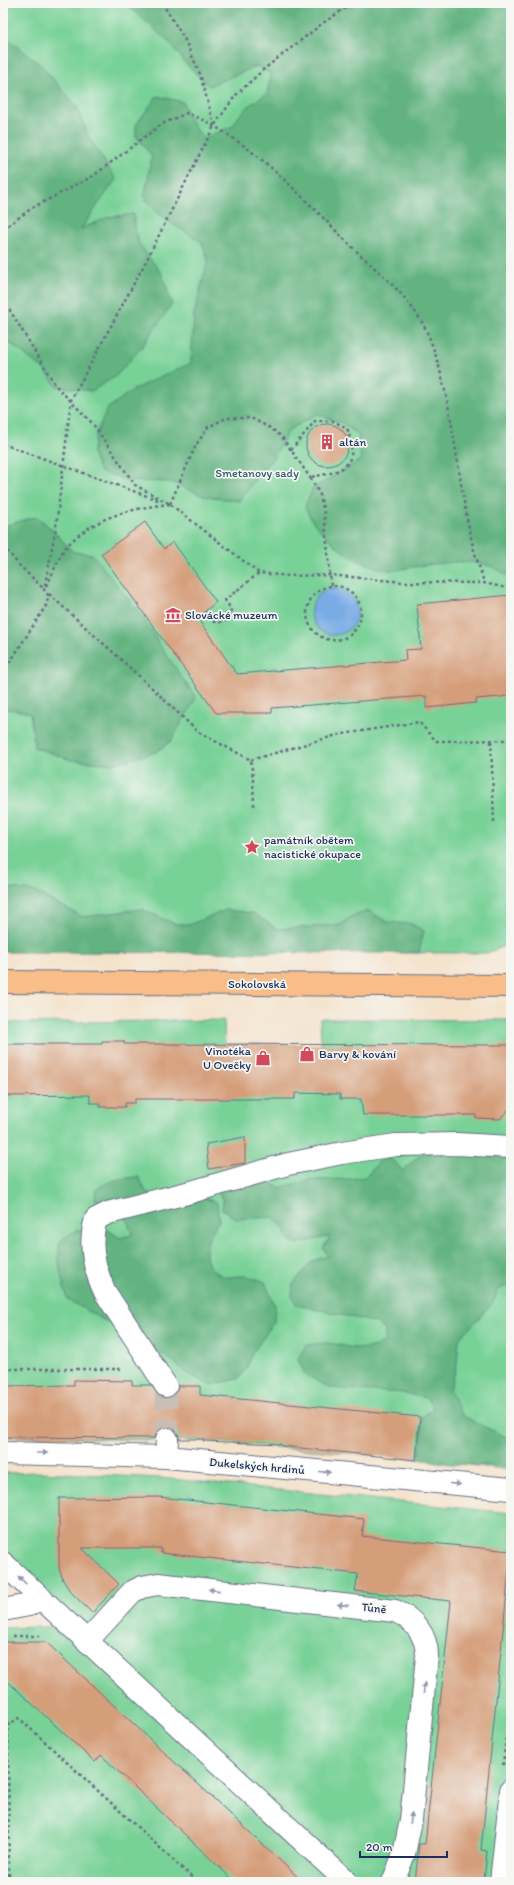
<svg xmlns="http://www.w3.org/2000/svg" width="514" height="1885" viewBox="0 0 514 1885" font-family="Itim,sans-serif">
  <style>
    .green { fill: #78d197; stroke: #4a807a }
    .forest { fill: #62b380; stroke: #3e716f }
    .water { fill: #79abe5; stroke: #4a6da2 }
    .building { fill: #d59e7a }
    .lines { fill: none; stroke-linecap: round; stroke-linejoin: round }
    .minor-tunnel { stroke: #c9beb4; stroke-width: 22; stroke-dasharray: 22 11; stroke-linecap: butt }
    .minor-casing { stroke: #676e84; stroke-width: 24 }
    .major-casing { stroke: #676e84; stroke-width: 24 }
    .path { stroke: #676e84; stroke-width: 2.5; stroke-dasharray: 3 3; stroke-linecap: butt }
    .minor { stroke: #fff; stroke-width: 22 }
    .major { stroke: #f8bd89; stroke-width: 22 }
    .oneway { fill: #8d97ae }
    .labels { text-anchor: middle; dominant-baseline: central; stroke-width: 3.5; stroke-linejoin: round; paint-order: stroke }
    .poi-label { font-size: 12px; fill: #1b2f5e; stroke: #f6f6f2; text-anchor: start }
    .park-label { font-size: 12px; fill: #32586c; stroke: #f6f6f2 }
    .street-label { font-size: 12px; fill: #1b2f5e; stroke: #f6f6f2 }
  </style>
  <rect width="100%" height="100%" fill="#f6f6f2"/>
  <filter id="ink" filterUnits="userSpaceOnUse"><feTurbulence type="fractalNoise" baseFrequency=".025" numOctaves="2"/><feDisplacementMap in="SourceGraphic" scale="8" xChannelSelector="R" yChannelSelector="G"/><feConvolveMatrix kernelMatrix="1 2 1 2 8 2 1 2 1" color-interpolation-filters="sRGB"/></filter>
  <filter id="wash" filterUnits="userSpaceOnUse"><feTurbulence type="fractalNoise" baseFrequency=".012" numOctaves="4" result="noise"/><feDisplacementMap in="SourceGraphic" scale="16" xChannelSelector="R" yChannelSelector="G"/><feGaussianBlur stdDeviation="0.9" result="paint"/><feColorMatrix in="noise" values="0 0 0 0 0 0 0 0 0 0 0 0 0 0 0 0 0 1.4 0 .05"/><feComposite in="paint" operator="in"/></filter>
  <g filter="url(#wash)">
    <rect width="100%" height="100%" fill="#f4e2ca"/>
    <path class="green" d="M3,3H511V943L487,953L3,951Z
      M320,1019L511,1020V1470L419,1459L205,1441L3,1437V1023L224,1020L225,1044L321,1045Z
      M41,1472L161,1478L511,1513V1822L504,1882H3V1628L72,1626L3,1550V1473Z"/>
    <path class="forest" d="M125,3H511V580C487,553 444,563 413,567C405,568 396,571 388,570C366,566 345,556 330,540C319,529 310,521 305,506L313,488L361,460L358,434L342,423L317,414L289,430L274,457L259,474L239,501L204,496L171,482L132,481L100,472L92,453L96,434L107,409L134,389L191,363L194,314L208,260L202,242L163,218L144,198L152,156L136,136V125L157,96L183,102L189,119L203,138L233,126C241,110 252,103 267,94L271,74L257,66L209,86L185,63L171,44Z
      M3,35L40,64L77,107L89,138L116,179L81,229L109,217L133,214L139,244L162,274L172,304L141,348L116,376L92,391L56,386L45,370L11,344H3Z
      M35,517L45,523L74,552L92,554L145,620L159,644L196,698L171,741L156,752L114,764L71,760L34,747L30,713L9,709L3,714V526Z
      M3,887L33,891L83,917L141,909L175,924H191L226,910L253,913L277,929L340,925L352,916L369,911L387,922L412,924L424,931L419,953L3,952Z
      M481,1134L511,1145V1284L498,1290L493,1303L459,1339L457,1364L450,1390L462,1415L476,1423L511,1439V1466L450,1464L419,1459L422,1417L433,1409L427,1398L403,1393L329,1388L305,1374L298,1359L306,1345C312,1345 319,1343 325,1343C348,1344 362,1356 385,1341V1331L377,1323L297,1305L292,1296L293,1284L312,1261L328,1256L323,1248L328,1241L330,1236L297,1244L288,1239L285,1229L273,1217L236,1219L222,1209L223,1201L218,1191L261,1176L279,1188L310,1180L348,1179L366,1177C379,1161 388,1148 402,1171L421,1154L463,1143Z
      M139,1177L147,1194L191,1192L217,1203L219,1221C206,1238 196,1265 223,1276C230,1279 237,1275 244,1276C251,1276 259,1280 265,1282L275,1306L274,1322L252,1354L247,1368L238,1379L210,1385L190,1375L161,1353L67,1299C62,1279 56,1261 60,1241L75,1231L105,1228L120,1238L132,1235L123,1209L95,1199L96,1190C111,1179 121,1178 139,1177Z"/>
    <path class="water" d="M311 612a23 23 0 1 1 46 0a23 23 0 1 1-46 0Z"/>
    <g id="blocks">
      <path class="building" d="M306 445a21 21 0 1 1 42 0a21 21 0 1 1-42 0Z
        M145,522L164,549L173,542L216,602L197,618L237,674L406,660L405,650L421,649L417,604L510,595L511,696L476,699V703L426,708V696L272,708V713H216L101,554Z
        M102,1041H124V1044L511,1045V1107L500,1119L476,1118V1115H363L361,1099H340V1094L295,1093V1099H135V1103H125V1107H100V1103H90V1095L3,1096V1044H102Z
        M245,1137V1163L209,1169L206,1144Z
        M74,1380L132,1381V1385H151L160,1397L166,1398L173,1396L177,1391L178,1386H200V1395L420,1417L416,1460L281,1446V1444L203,1441L204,1439H179L178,1433L174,1429L168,1427L161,1428L157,1432L155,1438L3,1437V1386L74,1385Z
        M159,1497L364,1519L362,1536L511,1551L481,1850L487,1851L484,1882H415L419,1844H425L451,1601L355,1591L358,1574L161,1553V1548H82L119,1584L92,1613L70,1591L63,1580L59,1568V1498Z
        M3,1642H46L303,1882H235L101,1755L95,1762L3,1677Z"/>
    </g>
  </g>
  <g filter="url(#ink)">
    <use href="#blocks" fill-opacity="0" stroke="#676e84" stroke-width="1"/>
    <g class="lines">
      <path class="minor-tunnel" d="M166,1386L167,1439"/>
      <defs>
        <path id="minor" d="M166,1386L105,1292C94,1269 88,1244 96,1219L108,1213L191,1192L288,1164L342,1153L396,1145L457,1144L511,1147
          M3,1453L166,1457L511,1489
          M166,1457L167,1439
          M3,1563L347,1882
          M3,1610L29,1605L41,1598
          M88,1640L132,1592L142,1587L158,1584L395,1611C414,1619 427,1635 427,1656L411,1820L404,1854L393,1882
          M501,1882L511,1790"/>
        <path id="major" d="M3,982L511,986"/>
      </defs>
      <use href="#minor" class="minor-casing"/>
      <use href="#major" class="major-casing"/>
      <path class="path" d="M162,3L184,38L200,74L214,125
        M3,229L32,208L93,176L162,124L187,113C196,117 206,121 214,126C266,156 308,203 350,245C380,274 414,299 430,339C455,407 456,476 473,546C476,558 481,571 484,583
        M3,299L56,386L93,424L135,485L170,504L259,573L289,576L330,575L403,582L484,583L511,589
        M3,444L158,500
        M291,450L315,421H333L347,428C360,466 344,472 310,477
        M170,504L196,445L208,427L226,418H251L272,429L282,437L311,479L310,477L320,495L324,512L331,586
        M3,546L21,567L45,590
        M307 613a27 27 0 1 1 54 0a27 27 0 1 1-54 0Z
        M46,586C53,574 58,558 66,547C93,517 132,508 170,504
        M49,594L150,686L198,732L251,760L253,779L254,806
        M205,612L214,622H224L230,617L231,609L225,600L259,573
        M3,673L47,604L48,595L44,590L56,527L71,400L144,265L214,126L235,96L264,69L323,23L353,3
        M491,741L494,822
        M251,760L337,735L419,722L436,741L511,740
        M10,1369H123
        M13,1636H42
        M503,1765L511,1692
        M9,1882L8,1725L19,1718L197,1882"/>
      <use href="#minor" class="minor"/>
      <use href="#major" class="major"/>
    </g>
    <defs><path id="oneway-solid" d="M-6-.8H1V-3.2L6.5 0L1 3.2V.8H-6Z"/></defs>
    <g class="oneway">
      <use href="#oneway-solid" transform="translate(42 1453)"/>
      <use href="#oneway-solid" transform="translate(325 1472) rotate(5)"/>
      <use href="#oneway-solid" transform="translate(455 1484) rotate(5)"/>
      <use href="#oneway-solid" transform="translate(22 1580) rotate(-137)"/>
      <use href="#oneway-solid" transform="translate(214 1590) rotate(-174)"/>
      <use href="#oneway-solid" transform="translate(343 1605) rotate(-174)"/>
      <use href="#oneway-solid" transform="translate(424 1688) rotate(-84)"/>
      <use href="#oneway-solid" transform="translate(411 1818) rotate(-82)"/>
    </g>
  </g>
  <defs>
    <symbol id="building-bare" viewBox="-9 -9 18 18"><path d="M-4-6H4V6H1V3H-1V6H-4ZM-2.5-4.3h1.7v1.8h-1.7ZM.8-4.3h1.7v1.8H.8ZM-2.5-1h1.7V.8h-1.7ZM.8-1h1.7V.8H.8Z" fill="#d1495b" stroke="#f6f6f2" stroke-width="2.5" paint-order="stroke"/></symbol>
    <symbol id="museum-bare" viewBox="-9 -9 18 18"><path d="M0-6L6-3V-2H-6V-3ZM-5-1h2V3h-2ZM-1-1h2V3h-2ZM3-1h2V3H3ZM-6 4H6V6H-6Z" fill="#d1495b" stroke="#f6f6f2" stroke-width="2.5" paint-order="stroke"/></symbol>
    <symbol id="sight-bare" viewBox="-9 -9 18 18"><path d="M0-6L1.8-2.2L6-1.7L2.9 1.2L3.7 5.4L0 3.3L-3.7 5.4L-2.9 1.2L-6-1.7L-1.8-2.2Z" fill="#d1495b" stroke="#f6f6f2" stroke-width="2.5" paint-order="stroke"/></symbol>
    <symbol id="shop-bare" viewBox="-9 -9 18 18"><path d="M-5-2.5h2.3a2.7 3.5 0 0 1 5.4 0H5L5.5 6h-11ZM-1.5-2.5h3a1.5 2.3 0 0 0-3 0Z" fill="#d1495b" stroke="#f6f6f2" stroke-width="2.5" paint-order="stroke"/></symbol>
  </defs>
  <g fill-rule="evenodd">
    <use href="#building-bare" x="316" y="431" width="22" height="22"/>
    <use href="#museum-bare" x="162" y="604" width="22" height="22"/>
    <use href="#sight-bare" x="241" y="836" width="22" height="22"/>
    <use href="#shop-bare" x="296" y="1043" width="22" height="22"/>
    <use href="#shop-bare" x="252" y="1047" width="22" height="22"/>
  </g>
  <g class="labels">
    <g class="poi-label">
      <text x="339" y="442">altán</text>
      <text x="185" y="615">Slovácké muzeum</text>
      <text x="264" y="840">památník obětem<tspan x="264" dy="14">nacistické okupace</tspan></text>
      <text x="251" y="1051" text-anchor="end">Vinotéka<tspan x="251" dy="14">U Ovečky</tspan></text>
      <text x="319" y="1054">Barvy &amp; kování</text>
    </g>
    <g class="park-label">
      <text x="257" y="473">Smetanovy sady</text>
    </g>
    <g class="street-label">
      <text x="257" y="984">Sokolovská</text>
      <text transform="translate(257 1466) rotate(5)">Dukelských hrdinů</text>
      <text transform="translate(374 1608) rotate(6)">Tůně</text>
    </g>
  </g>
  <rect width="514" height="1885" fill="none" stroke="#f6f6f2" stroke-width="16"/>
  <path d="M360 1851v6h87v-6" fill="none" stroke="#1b2f5e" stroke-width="2"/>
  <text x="366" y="1851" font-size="12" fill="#1b2f5e" stroke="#f6f6f2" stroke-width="3" paint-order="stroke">20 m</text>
</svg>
